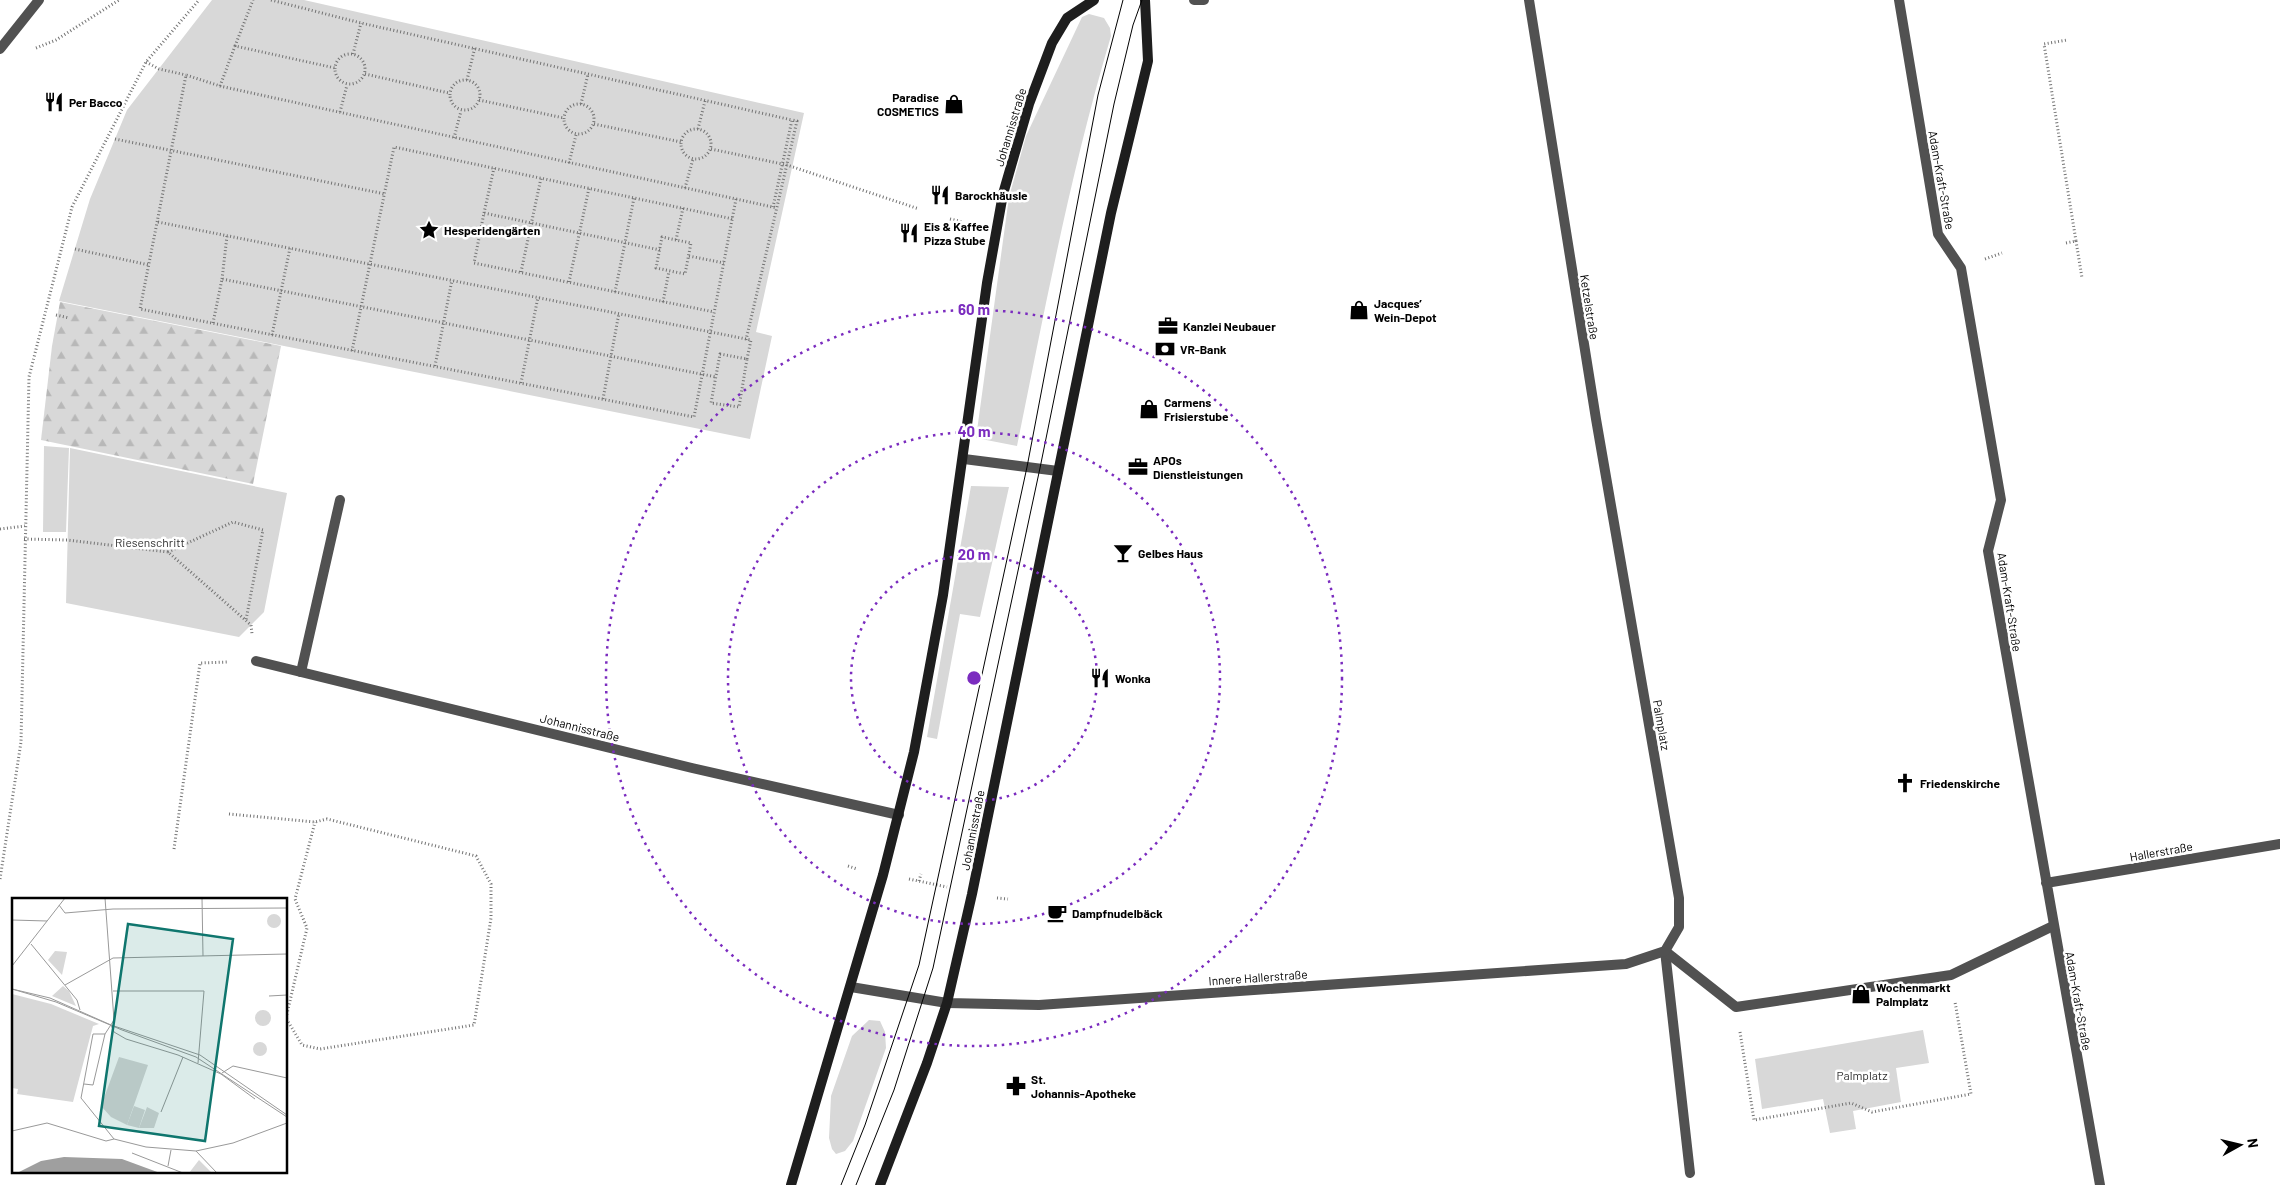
<svg xmlns="http://www.w3.org/2000/svg" width="2280" height="1185" viewBox="0 0 2280 1185" font-family="Barlow,sans-serif">
  <style>
    .green { fill: #d8d8d8 }
    .forest { fill: url(#forest-firs) }
    .lines { fill: none; stroke-linecap: round; stroke-linejoin: round }
    .path { stroke: #737373; stroke-width: 3; stroke-dasharray: 1 2.5; stroke-linecap: butt }
    .service { stroke: #515151; stroke-width: 10 }
    .pedestrian { stroke: #515151; stroke-width: 10 }
    .minor { stroke: #515151; stroke-width: 10 }
    .secondary { stroke: #1e1e1e; stroke-width: 10 }
    .tram { stroke: #000; stroke-width: 1 }
    .ring { fill: none; stroke: #7b2cbf; stroke-width: 2.5; stroke-dasharray: 2.5 5 }
    .labels { text-anchor: middle; dominant-baseline: central; stroke-width: 5; stroke-linejoin: round; paint-order: stroke }
    .poi-label { font-size: 12px; font-weight: bold; fill: #000; stroke: #fff; text-anchor: start }
    .street-label { font-size: 12px; fill: #000; stroke: #fff }
    .park-label { font-size: 12px; fill: #2f2f2f; stroke: #fff }
    .inset-road { fill: none; stroke: #999; stroke-width: 1 }
    .view { fill: #0f766e; fill-opacity: 0.15; stroke: #0f766e; stroke-width: 2.5 }
    .inset-edge { fill: none; stroke: #000; stroke-width: 2.5 }
    .centre { fill: #7b2cbf; stroke: #fff; stroke-width: 2.5 }
    .ring-label { font-size: 15px; text-anchor: middle; font-weight: bold; fill: #7b2cbf; stroke: #fff; stroke-width: 5; stroke-linejoin: round; paint-order: stroke }
  </style>
  <defs>
    <pattern id="forest-firs" width="22" height="20" patternUnits="userSpaceOnUse" patternTransform="scale(1.25)"><rect width="22" height="20" fill="#d8d8d8"/><path d="M5 1l3.5 6h-7zM16 11l3.5 6h-7z" fill="#b8b8b8"/></pattern>
  </defs>
  <rect width="100%" height="100%" fill="#fff"/>
  <path class="green" d="M212,0H304L804,113L756,332L772,336L750,439L59,301L90,199L127,110Z
    M1089,14L1104,18L1110,28L1111,36C1071,170 1045,308 1017,446L976,438L1009,197L1026,136L1082,17Z
    M44,446L69,448L66,532H43Z
    M70,448L287,493L264,612L239,637L66,603Z
    M971,486L1009,487L980,617L960,614L937,739L927,737Z
    M869,1020L880,1021L885,1032L886,1048L853,1141L845,1151L836,1154L832,1149L829,1138L831,1096L852,1036Z
    M1923,1030L1929,1063L1896,1068L1901,1102L1853,1111L1856,1129L1830,1133L1823,1099L1762,1109L1755,1059Z"/>
  <path class="forest" d="M60,302L281,346L253,484L41,440L52,346Z"/>
  <g class="lines">
    <path class="path" d="M271,0L361,23L792,120L773,207
      M235,46L253,0
      M36,48L56,40L119,0
      M353,54L361,23
      M335 69a15 15 0 1 1 30 0a15 15 0 1 1-30 0Z
      M146,62L159,69L186,75
      M365,74L449,93
      M467,80L475,47
      M450 95a15 15 0 1 1 30 0a15 15 0 1 1-30 0Z
      M220,86L235,46L335,68
      M479,100L564,118
      M581,104L588,74
      M564 119a15 15 0 1 1 30 0a15 15 0 1 1-30 0Z
      M340,112L347,85
      M594,124L681,142
      M698,129L705,101
      M681 144a15 15 0 1 1 30 0a15 15 0 1 1-30 0Z
      M454,138L461,111
      M115,139L385,194
      M711,149L787,165L919,209
      M569,163L576,135
      M685,188L693,159
      M736,199L694,417L140,309L186,75L220,86L777,208
      M484,213L494,168
      M950,219L963,222
      M158,222L751,340L747,359
      M676,240L662,237L656,268L685,274L691,243L676,240L683,208
      M2076,241L2082,278
      M2066,243L2076,241L2044,44L2067,40
      M75,249L149,265
      M660,250L484,213L474,263L714,312
      M689,256L724,263
      M1985,259L2002,253
      M521,272L541,178
      M222,279L227,236
      M569,282L589,188
      M615,292L634,198
      M663,302L669,271
      M56,315L69,318
      M213,323L222,279L716,377
      M272,335L290,248
      M746,340L797,121L792,120
      M352,351L394,147L733,219
      M720,354L747,359L739,407L711,403Z
      M435,366L452,280
      M521,383L538,297
      M603,399L619,313
      M0,529L25,526
      M24,539L67,540L168,552L251,625L252,634
      M168,552L233,522L263,530L246,620
      M229,814L315,822L327,819L476,856L491,884V918L474,1025L320,1049L302,1045L286,1018
      M174,849L200,663L229,662
      M848,866L857,869
      M0,879L21,742L29,377L72,207L146,62L199,0
      M909,879L947,887
      M919,881L921,874
      M997,898L1008,899
      M286,1018L307,928L295,899L315,822
      M1740,1032L1754,1120L1851,1103L1872,1112L1971,1094L1955,1002"/>
    <path class="service" d="M301,672L340,500
      M1665,951L1690,1173"/>
    <path class="pedestrian" d="M1665,951L1736,1007L1951,975L2053,926"/>
    <path class="minor" d="M1194,0H1204
      M1899,0L1938,234L1961,268L2001,500L1988,551L2100,1185
      M0,49L39,0
      M964,459L1058,471
      M256,661L692,768L899,815
      M2046,883L2280,844
      M851,987L947,1003L1039,1005L1626,964L1665,951L1679,927V898L1596,419L1529,0"/>
    <path class="secondary" d="M791,1185L883,875L914,752L943,595L987,283L1003,194L1029,104L1052,43L1067,18L1094,0
      M880,1185L927,1063L947,1003L972,894L1111,213L1148,61L1145,0"/>
    <path class="tram" d="M841,1185L865,1125L919,965L1027,467L1098,95L1123,0
      M856,1185L894,1090L933,968L1040,468L1114,104L1133,25L1142,0"/>
  </g>
  <g class="ring">
    <circle cx="974" cy="678" r="123"/>
    <circle cx="974" cy="678" r="246"/>
    <circle cx="974" cy="678" r="368"/>
  </g>
  <defs>
    <symbol id="restaurant-bare" viewBox="-9 -9 18 18"><path d="M-5-6h1v4h1v-4h1v4h1v-4h1v5L-1.5 .5V6h-2V.5L-5-1ZM5-6V6H3V1.5H1.5Q1.5-4 5-6Z" fill="#000" stroke="#fff" stroke-width="2.5" paint-order="stroke"/></symbol>
    <symbol id="shop-bare" viewBox="-9 -9 18 18"><path d="M-5-2.5h2.3a2.7 3.5 0 0 1 5.4 0H5L5.5 6h-11ZM-1.5-2.5h3a1.5 2.3 0 0 0-3 0Z" fill="#000" stroke="#fff" stroke-width="2.5" paint-order="stroke"/></symbol>
    <symbol id="sight-bare" viewBox="-9 -9 18 18"><path d="M0-6L1.8-2.2L6-1.7L2.9 1.2L3.7 5.4L0 3.3L-3.7 5.4L-2.9 1.2L-6-1.7L-1.8-2.2Z" fill="#000" stroke="#fff" stroke-width="2.5" paint-order="stroke"/></symbol>
    <symbol id="office-bare" viewBox="-9 -9 18 18"><path d="M-6-3h4V-5.5h4V-3h4V5H-6ZM-1-4.5V-3h2v-1.5ZM-6 0V1H6V0Z" fill="#000" stroke="#fff" stroke-width="2.5" paint-order="stroke"/></symbol>
    <symbol id="bank-bare" viewBox="-9 -9 18 18"><path d="M-6-4H6V4H-6ZM0-2.3a2.3 2.3 0 1 0 0 4.6a2.3 2.3 0 1 0 0-4.6Z" fill="#000" stroke="#fff" stroke-width="2.5" paint-order="stroke"/></symbol>
    <symbol id="bar-bare" viewBox="-9 -9 18 18"><path d="M-6-5H6L.8 .8V4.5H3.5V6h-7V4.5H-.8V.8Z" fill="#000" stroke="#fff" stroke-width="2.5" paint-order="stroke"/></symbol>
    <symbol id="church-bare" viewBox="-9 -9 18 18"><path d="M-1.2-6h2.4v3.5h3.3v2.4h-3.3V6h-2.4V-.1h-3.3v-2.4h3.3Z" fill="#000" stroke="#fff" stroke-width="2.5" paint-order="stroke"/></symbol>
    <symbol id="cafe-bare" viewBox="-9 -9 18 18"><path d="M-5.5-4.5H6V0H3Q3 3.5 0 3.5H-2.5Q-5.5 3.5-5.5 0ZM3-3.2v2h1.7v-2ZM-6 4.5H4V6H-6Z" fill="#000" stroke="#fff" stroke-width="2.5" paint-order="stroke"/></symbol>
    <symbol id="pharmacy-bare" viewBox="-9 -9 18 18"><path d="M-2-6h4v4h4v4h-4v4h-4v-4h-4v-4h4Z" fill="#000" stroke="#fff" stroke-width="2.5" paint-order="stroke"/></symbol>
  </defs>
  <g fill-rule="evenodd">
    <use href="#restaurant-bare" x="40" y="88" width="28" height="28"/>
    <use href="#shop-bare" x="940" y="90" width="28" height="28"/>
    <use href="#restaurant-bare" x="926" y="181" width="28" height="28"/>
    <use href="#sight-bare" x="415" y="216" width="28" height="28"/>
    <use href="#restaurant-bare" x="895" y="219" width="28" height="28"/>
    <use href="#shop-bare" x="1345" y="296" width="28" height="28"/>
    <use href="#office-bare" x="1154" y="312" width="28" height="28"/>
    <use href="#bank-bare" x="1151" y="335" width="28" height="28"/>
    <use href="#shop-bare" x="1135" y="395" width="28" height="28"/>
    <use href="#office-bare" x="1124" y="453" width="28" height="28"/>
    <use href="#bar-bare" x="1109" y="539" width="28" height="28"/>
    <use href="#restaurant-bare" x="1086" y="664" width="28" height="28"/>
    <use href="#church-bare" x="1891" y="769" width="28" height="28"/>
    <use href="#cafe-bare" x="1043" y="899" width="28" height="28"/>
    <use href="#shop-bare" x="1847" y="980" width="28" height="28"/>
    <use href="#pharmacy-bare" x="1002" y="1072" width="28" height="28"/>
  </g>
  <g class="labels">
    <g class="poi-label">
      <text x="939" y="97" text-anchor="end">Paradise<tspan x="939" dy="14">COSMETICS</tspan></text>
      <text x="69" y="102">Per Bacco</text>
      <text x="955" y="195">Barockhäusle</text>
      <text x="924" y="226">Eis &amp; Kaffee<tspan x="924" dy="14">Pizza Stube</tspan></text>
      <text x="444" y="230">Hesperidengärten</text>
      <text x="1374" y="303">Jacques’<tspan x="1374" dy="14">Wein-Depot</tspan></text>
      <text x="1183" y="326">Kanzlei Neubauer</text>
      <text x="1180" y="349">VR-Bank</text>
      <text x="1164" y="402">Carmens<tspan x="1164" dy="14">Frisierstube</tspan></text>
      <text x="1153" y="460">APOs<tspan x="1153" dy="14">Dienstleistungen</tspan></text>
      <text x="1138" y="553">Gelbes Haus</text>
      <text x="1115" y="678">Wonka</text>
      <text x="1920" y="783">Friedenskirche</text>
      <text x="1072" y="913">Dampfnudelbäck</text>
      <text x="1876" y="987">Wochenmarkt<tspan x="1876" dy="14">Palmplatz</tspan></text>
      <text x="1031" y="1079">St.<tspan x="1031" dy="14">Johannis-Apotheke</tspan></text>
    </g>
    <g class="street-label">
      <text transform="translate(1010 127) rotate(-73)">Johannisstraße</text>
      <text transform="translate(1942 180) rotate(80)">Adam-Kraft-Straße</text>
      <text transform="translate(1590 307) rotate(81)">Ketzelstraße</text>
      <text transform="translate(2010 602) rotate(81)">Adam-Kraft-Straße</text>
      <text transform="translate(1662 725) rotate(80)">Palmplatz</text>
      <text transform="translate(580 727) rotate(14)">Johannisstraße</text>
      <text transform="translate(972 830) rotate(-79)">Johannisstraße</text>
      <text transform="translate(2161 851) rotate(-10)">Hallerstraße</text>
      <text transform="translate(1258 977) rotate(-4)">Innere Hallerstraße</text>
      <text transform="translate(2079 1001) rotate(80)">Adam-Kraft-Straße</text>
    </g>
    <g class="park-label">
      <text x="150" y="542">Riesenschritt</text>
      <text x="1862" y="1075">Palmplatz</text>
    </g>
  </g>
  <g transform="translate(12 898)">
    <rect width="275" height="275" fill="#fff"/>
    <path d="M255 23a7 7 0 1 1 14 0a7 7 0 1 1-14 0ZM43,53L55,54L50,77L36,62ZM51,88L57,93L64,108L40,98ZM243 120a8 8 0 1 1 16 0a8 8 0 1 1-16 0ZM241 151a7 7 0 1 1 14 0a7 7 0 1 1-14 0ZM107,159L136,167L115,227L99,219L89,208ZM135,209L147,215L142,230H127ZM187,262L200,275H177Z" fill="#d8d8d8"/>
    <path d="M122,208L133,212L127,230L115,227Z" fill="#d8d8d8"/>
    <path d="M0,96L39,106L87,126L81,128L61,204L5,196L6,191L0,190Z" fill="#d8d8d8"/>
    <path d="M52,259L110,261L148,275H5L29,263Z" fill="#9f9f9f"/>
    <path class="inset-road" d="M190,0L191,58M47,7L53,15L101,11L275,10M0,22L35,23M19,46L65,102L68,112M0,68L53,0M53,87L101,60L275,56M0,91L38,100L99,127L188,157L275,217M0,91L44,104L110,132L184,159L275,219M101,93H192L186,165M257,98L275,97M99,127L102,134L114,141L166,157L209,176L243,201M93,136H81L69,200L102,241L134,249L184,253L221,245L275,225M210,175L221,168L275,180M72,186L81,187L93,136L102,122L93,0M149,214L171,159M0,233L35,225L94,243L102,241M184,253L205,275M120,255L171,275M156,268L159,252"/>
    <path class="view" d="M116,26L221,41L193,243L87,228Z"/>
    <rect width="275" height="275" class="inset-edge"/>
  </g>
  <circle cx="974" cy="678" r="8" class="centre"/>
  <g class="ring-label">
    <text x="974" y="315">60 m</text>
    <text x="974" y="437">40 m</text>
    <text x="974" y="560">20 m</text>
  </g>
  <g transform="translate(2240 1145) rotate(82)" stroke="#ffffff" stroke-width="4" paint-order="stroke">
  <path d="M0-4L9 19L0 12L-9 19Z" fill="#000000"/>
  <text y="-8" font-size="14" font-weight="bold" text-anchor="middle" fill="#000000">N</text>
  </g>
</svg>
